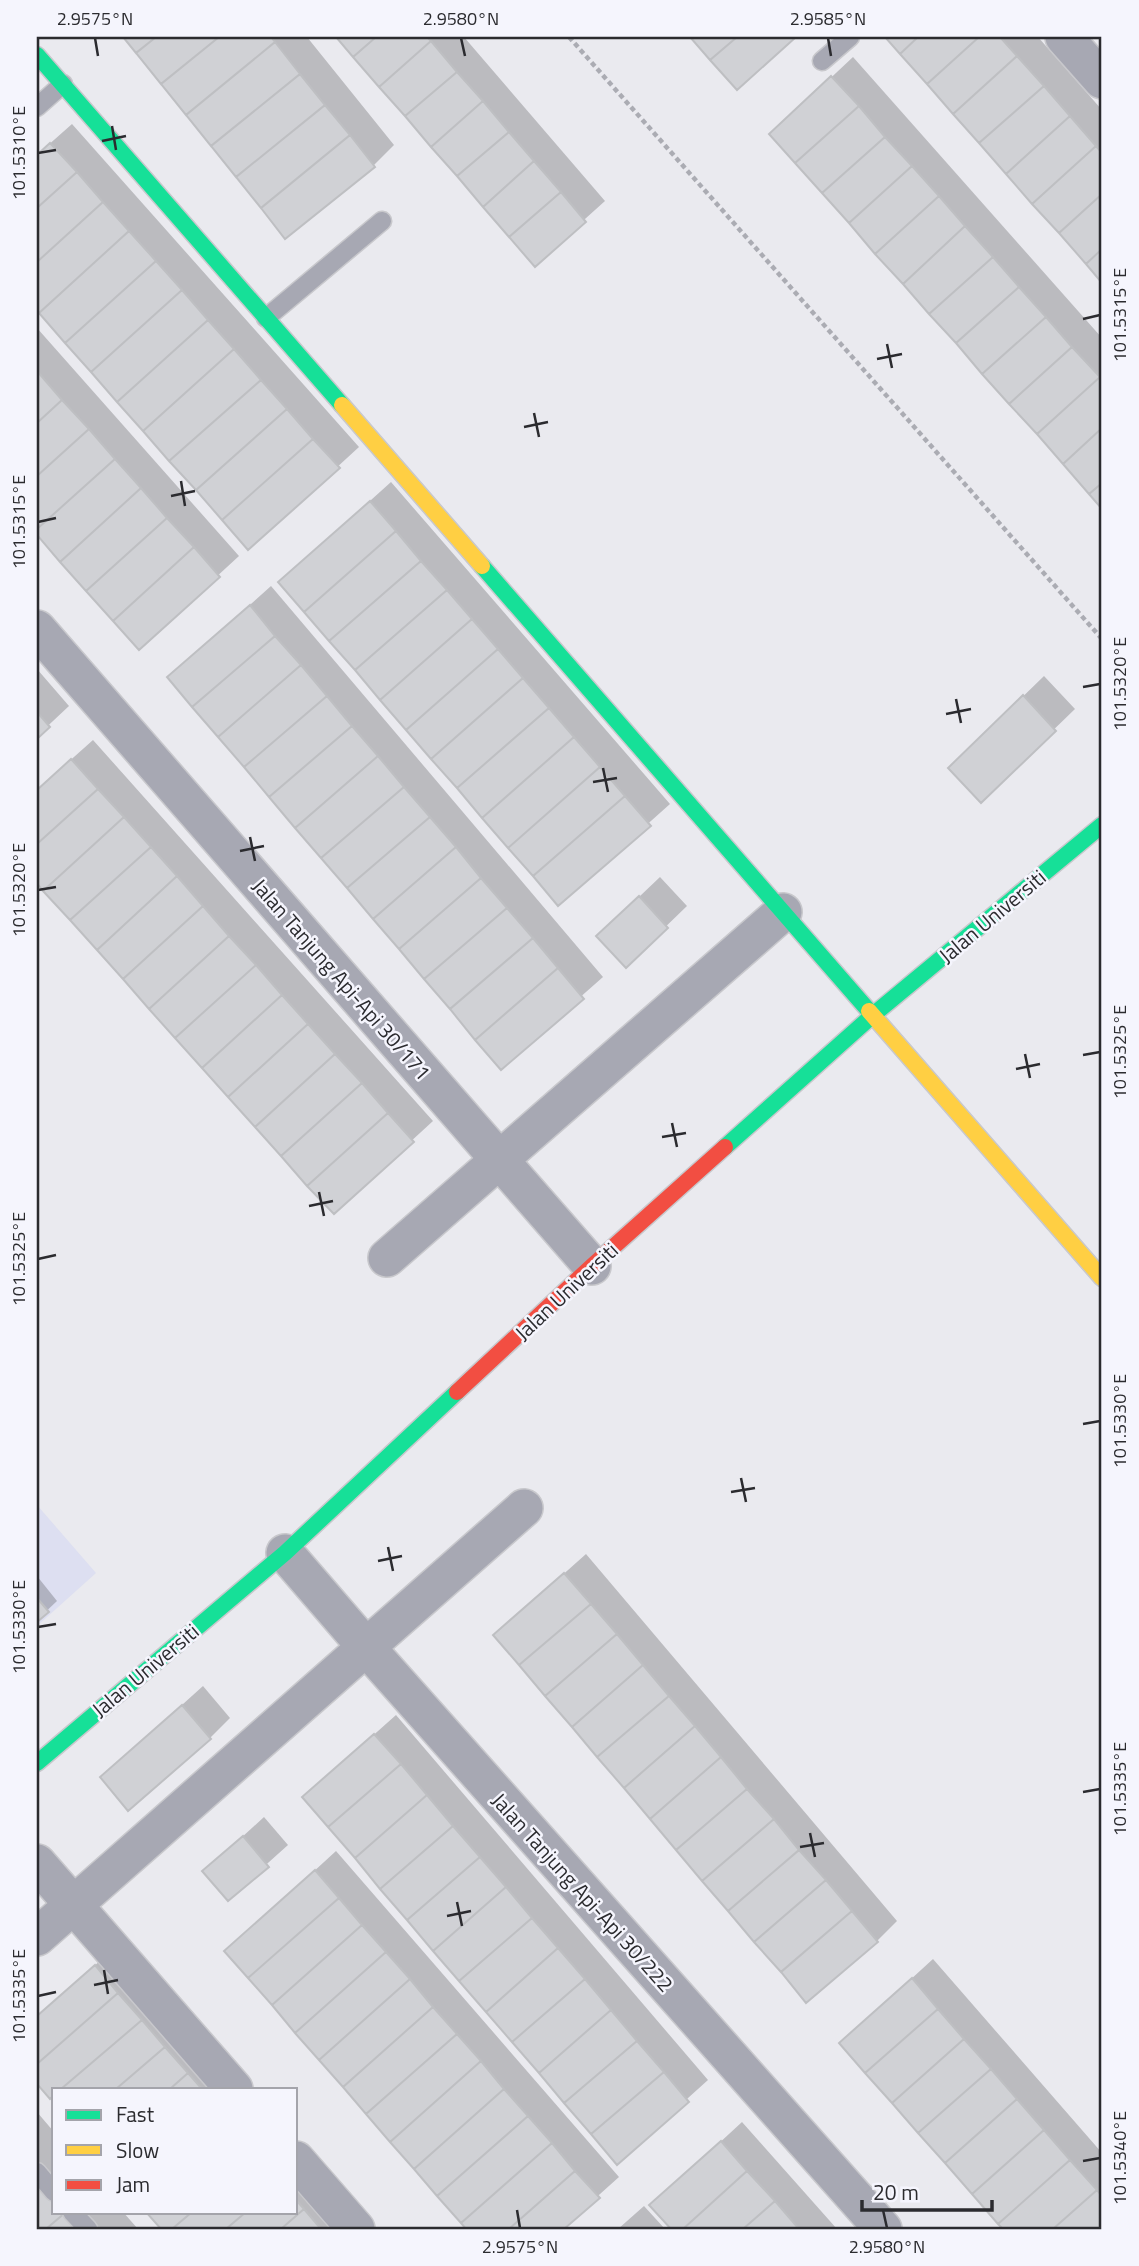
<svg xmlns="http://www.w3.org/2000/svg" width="1139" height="2266" viewBox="0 0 1139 2266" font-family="'Titillium Web',sans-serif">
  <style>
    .green { fill: #dddff1 }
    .shadow { fill: #0003 }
    .building { fill: #d0d1d5; stroke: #bebfc2; stroke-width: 2 }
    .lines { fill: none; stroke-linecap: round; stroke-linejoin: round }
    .lane-casing { stroke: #c8c8cc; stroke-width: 21 }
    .street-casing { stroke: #c8c8cc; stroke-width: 40 }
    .fast-casing { stroke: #c8c8cc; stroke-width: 19 }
    .slow-casing { stroke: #c8c8cc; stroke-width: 19 }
    .jam-casing { stroke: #c8c8cc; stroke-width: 19 }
    .path { stroke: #abacb3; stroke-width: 4.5; stroke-dasharray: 5 3.5; stroke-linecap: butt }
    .lane { stroke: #a7a8b3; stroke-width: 18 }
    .street { stroke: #a7a8b3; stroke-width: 37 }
    .fast { stroke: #16e098; stroke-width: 16 }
    .slow { stroke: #ffcf43; stroke-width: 16 }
    .jam { stroke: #f24e42; stroke-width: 16 }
    .ticks { fill: none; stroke: #2b2b2f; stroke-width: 2.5 }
    .labels { text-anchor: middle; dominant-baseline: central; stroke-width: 5; stroke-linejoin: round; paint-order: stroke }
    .street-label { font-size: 21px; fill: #2b2b2f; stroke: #f5f5fd }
    .neatline { fill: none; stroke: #2b2b2f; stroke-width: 2.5 }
    .ticks-label { font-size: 18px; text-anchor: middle; fill: #2b2b2f }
  </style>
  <rect width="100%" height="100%" fill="#eaeaef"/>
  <path class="green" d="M37,1505L96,1573L37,1626Z"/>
  <path class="shadow" d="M126,37H307L394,145L374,165L286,236Z
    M338,37H464L605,201L535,264Z
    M693,37H794L737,87Z
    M887,37H1038L1102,110V280Z
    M853,57L1102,338V506L771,134Z
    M72,124L359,447L249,548L37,308V155Z
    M37,328L239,556L139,648L37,533Z
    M391,482L670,804L558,904L280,582Z
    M271,586L603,977L501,1067L169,677Z
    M37,669L69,706L37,736Z
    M1044,676L1075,709L981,800L970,748Z
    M93,740L433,1121L334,1212L37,880V790Z
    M660,877L687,906L626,965L619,916Z
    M586,1554L897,1921L877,1941L495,1635Z
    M37,1576L57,1601L37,1620Z
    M203,1686L230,1718L210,1738L102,1777Z
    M396,1715L708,2080L617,2162L304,1797Z
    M264,1817L288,1845L228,1899L205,1871Z
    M336,1851L619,2177L561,2229H468L227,1951Z
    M117,1946L239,2089H54V2101L37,2081V2016Z
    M933,1959L1102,2153V2229H1005L841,2043Z
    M37,2112L54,2132V2212H123L138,2229H37Z
    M742,2122L837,2229H673L652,2205Z
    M296,2156L359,2229H164L149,2212H296Z
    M644,2206L665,2229H618Z"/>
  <path class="building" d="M123,37H156L136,53Z
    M156,37H219L161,84L136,53Z
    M219,37H271L275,42L186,115L161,84Z
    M336,37H376L353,57Z
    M376,37H427L431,41L379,87L353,57Z
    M690,37H737L710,60Z
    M737,37H796L737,90L710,60Z
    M885,37H918L900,54Z
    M918,37H979L927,84L900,54Z
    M979,37H1000L1017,56L953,114L927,84Z
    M431,41L457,72L405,116L379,87Z
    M275,42L300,74L211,146L186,115Z
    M1017,56L1044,86L979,143L953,114Z
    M457,72L483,101L431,147L405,116Z
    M300,74L325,105L236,177L211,146Z
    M831,76L859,106L795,163L769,134Z
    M1044,86L1070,116L1006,174L979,143Z
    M483,101L509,132L457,176L431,147Z
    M325,105L350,135L261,208L236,177Z
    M859,106L885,137L822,193L795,163Z
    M1070,116L1096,146L1032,204L1006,174Z
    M509,132L534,161L483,207L457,176Z
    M350,135L375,167L285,239L261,208Z
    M885,137L912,166L849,223L822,193Z
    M50,143L77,172L37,208V155Z
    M1096,146L1102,153V194L1059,233L1032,204Z
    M534,161L561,192L509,237L483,207Z
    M912,166L939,196L875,254L849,223Z
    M77,172L103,202L37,262V208Z
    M561,192L586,222L535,267L509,237Z
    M1102,194V249L1086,264L1059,233Z
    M939,196L965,226L903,284L875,254Z
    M103,202L129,231L39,313L37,311V262Z
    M965,226L993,257L929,314L903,284Z
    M129,231L156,261L65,343L39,313Z
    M1102,249V283L1086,264Z
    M993,257L1019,287L956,343L929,314Z
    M156,261L182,290L91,372L65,343Z
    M1019,287L1046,317L982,374L956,343Z
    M182,290L208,320L117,402L91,372Z
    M1046,317L1072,347L1009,404L982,374Z
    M208,320L234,349L143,431L117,402Z
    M1072,347L1100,377L1037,434L1009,404Z
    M234,349L261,380L169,461L143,431Z
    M37,371L62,400L37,423Z
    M1100,377L1102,380V428L1063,464L1037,434Z
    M261,380L287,409L196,490L169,461Z
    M62,400L89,429L37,476V423Z
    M287,409L313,439L222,520L196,490Z
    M1102,428V483L1089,494L1063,464Z
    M89,429L115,459L37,529V476Z
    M313,439L340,468L248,550L222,520Z
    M115,459L141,488L60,562L37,535V529Z
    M1102,483V509L1089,494Z
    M141,488L167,518L86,591L60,562Z
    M370,501L396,531L304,612L278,582Z
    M167,518L194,547L113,621L86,591Z
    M396,531L421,561L329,641L304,612Z
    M194,547L220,577L139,650L113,621Z
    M421,561L447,590L355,670L329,641Z
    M447,590L472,619L380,700L355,670Z
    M250,605L275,636L192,707L167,677Z
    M472,619L498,649L406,730L380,700Z
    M275,636L301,665L218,737L192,707Z
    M498,649L523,678L431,759L406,730Z
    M301,665L327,696L244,767L218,737Z
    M523,678L549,708L457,788L431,759Z
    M1023,695L1056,731L981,803L948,768Z
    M327,696L352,726L269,797L244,767Z
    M549,708L574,737L482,818L457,788Z
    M37,712L50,727L37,739Z
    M352,726L378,756L295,828L269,797Z
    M574,737L600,767L508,848L482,818Z
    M378,756L404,787L321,858L295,828Z
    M71,759L98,789L37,844V790Z
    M600,767L625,796L533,876L508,848Z
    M404,787L430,817L347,888L321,858Z
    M98,789L124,817L43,891L37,883V844Z
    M625,796L651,826L558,906L533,876Z
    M124,817L151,847L70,920L43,891Z
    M430,817L456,847L373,919L347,888Z
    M151,847L177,876L97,950L70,920Z
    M456,847L481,878L399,949L373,919Z
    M177,876L203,906L123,979L97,950Z
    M481,878L507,908L424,979L399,949Z
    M639,896L668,928L626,968L596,936Z
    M203,906L229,936L149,1009L123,979Z
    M507,908L533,938L450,1009L424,979Z
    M229,936L256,965L175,1038L149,1009Z
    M533,938L558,968L475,1040L450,1009Z
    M256,965L282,995L202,1068L175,1038Z
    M558,968L584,999L501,1070L475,1040Z
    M282,995L308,1024L228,1097L202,1068Z
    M308,1024L335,1054L255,1127L228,1097Z
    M335,1054L362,1083L281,1156L255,1127Z
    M362,1083L388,1113L307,1186L281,1156Z
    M388,1113L414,1142L334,1214L307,1186Z
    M564,1573L591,1604L519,1665L493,1635Z
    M37,1598L49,1612L37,1622Z
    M591,1604L617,1634L545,1696L519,1665Z
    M617,1634L643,1665L572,1727L545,1696Z
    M643,1665L669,1696L597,1757L572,1727Z
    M669,1696L695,1726L624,1788L597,1757Z
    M182,1705L211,1739L128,1811L100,1777Z
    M695,1726L721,1757L650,1819L624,1788Z
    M374,1734L401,1764L328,1827L302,1797Z
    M721,1757L747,1789L676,1850L650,1819Z
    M401,1764L427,1795L355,1858L328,1827Z
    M747,1789L774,1819L702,1881L676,1850Z
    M427,1795L453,1826L380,1889L355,1858Z
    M774,1819L799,1850L728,1911L702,1881Z
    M453,1826L480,1857L407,1920L380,1889Z
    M243,1836L269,1867L228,1901L202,1871Z
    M799,1850L826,1880L754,1942L728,1911Z
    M480,1857L506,1887L433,1951L407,1920Z
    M315,1870L339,1898L248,1978L224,1951Z
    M826,1880L852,1911L781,1972L754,1942Z
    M506,1887L532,1918L459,1981L433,1951Z
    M339,1898L362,1925L272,2005L248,1978Z
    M852,1911L878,1942L806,2003L781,1972Z
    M532,1918L558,1948L486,2012L459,1981Z
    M362,1925L386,1952L295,2033L272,2005Z
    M558,1948L585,1979L512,2042L486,2012Z
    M386,1952L410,1979L319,2060L295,2033Z
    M95,1965L118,1993L37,2064V2016Z
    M912,1978L938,2009L865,2073L839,2043Z
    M410,1979L433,2007L343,2087L319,2060Z
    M585,1979L611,2010L539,2073L512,2042Z
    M118,1993L142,2020L61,2089H54V2095L50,2099L37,2084V2064Z
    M433,2007L457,2034L366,2114L343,2087Z
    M938,2009L964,2039L892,2103L865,2073Z
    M611,2010L637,2041L564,2103L539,2073Z
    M142,2020L165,2047L116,2089H61Z
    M457,2034L481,2061L390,2142L366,2114Z
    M964,2039L991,2069L918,2133L892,2103Z
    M637,2041L664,2072L591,2134L564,2103Z
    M165,2047L188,2073L170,2089H116Z
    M481,2061L504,2089L414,2169L390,2142Z
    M991,2069L1017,2099L945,2163L918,2133Z
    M664,2072L689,2102L617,2165L591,2134Z
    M188,2073L202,2089H170Z
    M504,2089L528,2116L437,2196L414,2169Z
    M1017,2099L1044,2130L972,2194L945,2163Z
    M528,2116L552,2143L461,2223L437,2196Z
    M1044,2130L1070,2160L998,2224L972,2194Z
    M721,2141L747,2171L683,2229H671L649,2205Z
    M552,2143L575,2171L509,2229H466L461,2223Z
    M1070,2160L1097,2190L1053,2229H1003L998,2224Z
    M575,2171L600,2198L564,2229H509Z
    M747,2171L775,2201L743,2229H683Z
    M51,2172L54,2176V2212H66L46,2229H37V2185Z
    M1097,2190L1102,2196V2229H1053Z
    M296,2200L304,2209L281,2229H226L246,2212H296Z
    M775,2201L799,2229H743Z
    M304,2209L321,2229H281Z
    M66,2212H85L101,2229H46Z
    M146,2212H192L172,2229H161Z
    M192,2212H246L226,2229H172Z"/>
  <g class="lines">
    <defs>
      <path id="lane" d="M822,61L850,37
        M37,107L63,84
        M266,318L382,221
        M37,2172L54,2192
        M72,2212L88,2229"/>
      <path id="street" d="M1064,37L1102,80
        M37,629L592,1266
        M387,1258L783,912
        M285,1553L366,1647L883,2229
        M37,1863L234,2089
        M37,1937L524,1508
        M296,2160L356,2229"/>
      <path id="fast" d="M37,55L342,405
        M482,566L869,1011
        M725,1147L873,1015L1102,825
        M37,1763L285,1553L457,1392"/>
      <path id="slow" d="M342,405L482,566
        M869,1011L1102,1278"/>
      <path id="jam" d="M457,1392L592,1266L725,1147"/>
    </defs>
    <use href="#lane" class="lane-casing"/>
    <use href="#street" class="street-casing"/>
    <use href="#fast" class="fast-casing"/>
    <use href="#slow" class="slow-casing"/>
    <use href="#jam" class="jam-casing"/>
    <path class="path" d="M569,37L1102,639"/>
    <use href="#lane" class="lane"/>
    <use href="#street" class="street"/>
    <use href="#fast" class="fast"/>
    <use href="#slow" class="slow"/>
    <use href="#jam" class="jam"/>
  </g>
  <path class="ticks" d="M95,38L98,56M461,38L465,56M828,38L831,56M112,126L116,150M102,141L126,136M38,153L56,150M1083,319L1100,315M887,344L892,368M877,359L902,354M534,413L539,437M524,427L548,422M181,481L185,506M171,496L195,491M38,522L56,518M1083,687L1100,684M956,699L961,723M946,714L971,709M603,768L608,792M593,782L617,778M250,837L255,861M240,851L264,846M38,890L56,887M1025,1054L1030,1078M1083,1055L1100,1052M1016,1069L1040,1064M672,1123L677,1147M662,1137L686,1133M319,1192L324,1216M309,1206L333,1201M38,1259L56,1255M1083,1424L1100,1421M741,1478L746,1502M731,1492L755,1488M388,1547L393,1571M378,1561L402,1556M38,1627L56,1624M1083,1792L1100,1789M810,1833L815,1857M800,1847L824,1843M457,1902L462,1926M447,1916L471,1911M104,1970L108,1994M94,1985L118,1980M38,1996L56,1992M1083,2161L1100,2158M517,2210L520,2228M883,2210L887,2228"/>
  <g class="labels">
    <g class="street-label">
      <text transform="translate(992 916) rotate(-40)">Jalan Universiti</text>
      <text transform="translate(342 979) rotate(49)">Jalan Tanjung Api-Api 30/171</text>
      <text transform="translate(566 1291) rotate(-43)">Jalan Universiti</text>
      <text transform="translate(145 1670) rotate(-40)">Jalan Universiti</text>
      <text transform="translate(583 1892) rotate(48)">Jalan Tanjung Api-Api 30/222</text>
    </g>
  </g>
  <rect width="1139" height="2266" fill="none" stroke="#f5f5fd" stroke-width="77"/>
  <rect x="52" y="2088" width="245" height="126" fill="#f5f5fd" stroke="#a4a4ab" stroke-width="2"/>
  <rect x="66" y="2110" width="35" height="10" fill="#16e098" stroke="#a4a4ab" stroke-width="2"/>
  <text x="116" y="2122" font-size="21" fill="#2b2b2f">Fast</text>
  <rect x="66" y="2145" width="35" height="10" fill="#ffcf43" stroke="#a4a4ab" stroke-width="2"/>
  <text x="116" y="2158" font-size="21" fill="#2b2b2f">Slow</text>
  <rect x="66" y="2180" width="35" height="10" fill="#f24e42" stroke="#a4a4ab" stroke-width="2"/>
  <text x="116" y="2192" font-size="21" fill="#2b2b2f">Jam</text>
  <path d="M862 2200v10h130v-10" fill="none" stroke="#2b2b2f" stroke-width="3.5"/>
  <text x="873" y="2200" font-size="21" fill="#2b2b2f" stroke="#f5f5fd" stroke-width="5" paint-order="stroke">20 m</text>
  <rect x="38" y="38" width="1062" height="2190" class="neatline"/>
  <g class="ticks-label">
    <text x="95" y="25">2.9575°N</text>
    <text x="461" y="25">2.9580°N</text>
    <text x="828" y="25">2.9585°N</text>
    <text transform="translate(19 153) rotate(-90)" y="6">101.5310°E</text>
    <text transform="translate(1120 315) rotate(-90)" y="6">101.5315°E</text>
    <text transform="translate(19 522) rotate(-90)" y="6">101.5315°E</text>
    <text transform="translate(1120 684) rotate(-90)" y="6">101.5320°E</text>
    <text transform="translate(19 890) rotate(-90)" y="6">101.5320°E</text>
    <text transform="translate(1120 1052) rotate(-90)" y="6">101.5325°E</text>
    <text transform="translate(19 1259) rotate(-90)" y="6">101.5325°E</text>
    <text transform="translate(1120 1421) rotate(-90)" y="6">101.5330°E</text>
    <text transform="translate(19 1627) rotate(-90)" y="6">101.5330°E</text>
    <text transform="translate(1120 1789) rotate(-90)" y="6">101.5335°E</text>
    <text transform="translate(19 1996) rotate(-90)" y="6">101.5335°E</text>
    <text transform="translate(1120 2158) rotate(-90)" y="6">101.5340°E</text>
    <text x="520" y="2253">2.9575°N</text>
    <text x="887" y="2253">2.9580°N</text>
  </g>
</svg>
